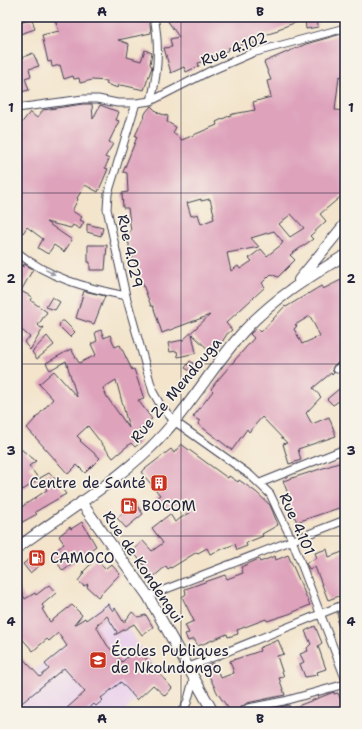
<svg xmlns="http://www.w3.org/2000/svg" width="362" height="729" viewBox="0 0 362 729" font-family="'Shantell Sans',sans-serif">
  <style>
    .built { fill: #ead1ec }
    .building { fill: #dea2bb; fill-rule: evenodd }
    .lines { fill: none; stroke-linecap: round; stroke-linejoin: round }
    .minor-casing { stroke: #413f51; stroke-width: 9 }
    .secondary-casing { stroke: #413f51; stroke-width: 12 }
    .minor { stroke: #fff; stroke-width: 7 }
    .secondary { stroke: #fff; stroke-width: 10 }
    .oneway { fill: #9c9ca7 }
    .grid { fill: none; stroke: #22223b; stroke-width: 1; stroke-opacity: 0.55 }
    .labels { text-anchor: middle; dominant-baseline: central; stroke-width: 3.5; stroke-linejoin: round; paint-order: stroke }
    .street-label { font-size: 15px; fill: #22223b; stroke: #f7f3e8 }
    .poi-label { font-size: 15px; fill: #22223b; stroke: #f7f3e8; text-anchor: start }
    .neatline { fill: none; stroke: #22223b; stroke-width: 1.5 }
    .grid-label { font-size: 13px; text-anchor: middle; font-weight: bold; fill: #22223b }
  </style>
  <rect width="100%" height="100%" fill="#f7f3e8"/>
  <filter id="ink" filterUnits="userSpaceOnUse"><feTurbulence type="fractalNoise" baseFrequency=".025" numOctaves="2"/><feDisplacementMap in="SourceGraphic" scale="8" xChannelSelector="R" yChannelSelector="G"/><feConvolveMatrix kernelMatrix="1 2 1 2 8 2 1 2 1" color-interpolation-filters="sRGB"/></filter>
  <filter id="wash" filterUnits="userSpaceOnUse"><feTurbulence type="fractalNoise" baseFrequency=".012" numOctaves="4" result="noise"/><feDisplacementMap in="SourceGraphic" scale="16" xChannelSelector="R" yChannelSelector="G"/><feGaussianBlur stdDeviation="0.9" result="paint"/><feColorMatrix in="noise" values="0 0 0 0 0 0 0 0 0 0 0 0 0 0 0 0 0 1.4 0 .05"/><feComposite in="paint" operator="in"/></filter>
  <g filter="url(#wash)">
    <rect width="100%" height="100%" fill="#f3e4cb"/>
    <path class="built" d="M108,600L161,676L123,712H17V684L78,634L75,629Z"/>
    <g id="blocks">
      <path class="building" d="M54,17H81L82,19L94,17H149L151,33L118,40L129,44L127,57L141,61L145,50L152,53L150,64L152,67L144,90L126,86L119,85L118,88L106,84L107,81L92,80L80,83L79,78L74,79L73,76L64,79L60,65L52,67L51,61L48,62L42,35L59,31Z
        M165,17H317L318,27L306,29L305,19L278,29V31L258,37L260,42L253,44V42L228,48L229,50L212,57L213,59L198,63L199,66L186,72L184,67L171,73L164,48L172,47L170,39L179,37Z
        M32,19L35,29L17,35V24Z
        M345,33V67L342,76L339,77L335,110L345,111V193L320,214L326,221L310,236L313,239L290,255L295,260L278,277L271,274L262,283L265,287L226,323L232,330L227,334L214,355L192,334L196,353L178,357L177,351L170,352L168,343L183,340L210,315L162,333L153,306H151L129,248V243L124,241L123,233L131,231L128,208H123L122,193L128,192L127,173L123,172L137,137L135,136L146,112L151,106L158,113L168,116L167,122L176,127L173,133L182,140L217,125L216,122L233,114L255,110L253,102L271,97L267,81L271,80L264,62L306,44ZM201,199V201L210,199L214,214H213L214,219L201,224L198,214L191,216L187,203ZM291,214L304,228L290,237L279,224ZM274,231L283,242L281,245L267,256L261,249L249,258L252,261L240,269L238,266L231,271L227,253L259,247L251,238Z
        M33,53L39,66L29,69L31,76L25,78L29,90L21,92L20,89L17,90V60Z
        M83,104H92L93,119L100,105L119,112L116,120L119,121L109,142L113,144L105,157L109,159L105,168L108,169L98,192L85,185L77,198L78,199L72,211L82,217L80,220L84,222L80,229L73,225L71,228L46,222L72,240L64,252L54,245L48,254L38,248L43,239L27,227L23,233L17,228V129L30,112L37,118L43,110Z
        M87,224L103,228L101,236L87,232Z
        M88,245H107L105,270H90V262H88Z
        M17,261L23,267L24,264L33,269L21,291L32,297L30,300L47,312L38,325L41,328L44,327L30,350L24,342L30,337L17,326Z
        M345,278V360L334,365L332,369L334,373L332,375L331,373L313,388L321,397L306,413L312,424L329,417L336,436L298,449L301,460L289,464L283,444L287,443L262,417L249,432L247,429L232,450L198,424L200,421L193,417L213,391L211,389L216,382L254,338L250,334L257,328L261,332L285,306L286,307L321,286L323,289ZM310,316L320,336L302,344L294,329L297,326L295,325Z
        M84,291L105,296L94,324L76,318Z
        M52,297L60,302L55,310L46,307Z
        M61,321H64L75,332L70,337L59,326Z
        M101,330L104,338L110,335L115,347L120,345L132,370L134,369L144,399L138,400L152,419L139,429L142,434L137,438L141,442L135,447L131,443L113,458L88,426L77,436L81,440L80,441L100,458L85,473L77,465L68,474L27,428L53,399L39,384L54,371L77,397L66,361L50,370L46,363L71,349L79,363L96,355L91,344L97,341L95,332ZM116,380L129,428L107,397L103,388Z
        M47,336L54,345L37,359L32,352Z
        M190,361L197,366L192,372L185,368Z
        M345,384V397L333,405L327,399Z
        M181,444L222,474L228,478L229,476L238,482L239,480L256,492L270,505L278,525L262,534L263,536L246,543L247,546L237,550L235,544L210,554L207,548L198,553L197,552L171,568V567L168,569L166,566L151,579L142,569L145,566L132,551L143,541L152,551L163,543L152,528L170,514L175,522L190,512L179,501L166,510L155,499L160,495L141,472L171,449L174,453Z
        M17,446L36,461L29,466L39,479L23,490L17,482Z
        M345,461V506L297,522L288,502L291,501L283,481Z
        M49,473L60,483V486L66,494L35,512L37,514L17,525V510L47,490L40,478Z
        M135,503L143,514L126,528L117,518Z
        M82,522L96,546L63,571L51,554L64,544L59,536L70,527L71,529Z
        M327,549L329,557L345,551V594L328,600L315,567L309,569L306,563L317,558L315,553Z
        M288,555L310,605L289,614L267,621L266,619L237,630L238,634L228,637L227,634L198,646L194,639L188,641L185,634L189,633L185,625L194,621L182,597L186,594L185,589L225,575L227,579L243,573L241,567L259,559L260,562L275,556L276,560Z
        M33,556L40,565L30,573L23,564Z
        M96,559L105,569L111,564L120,574L98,597L87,587L88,584L84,586L78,581L84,573L83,572Z
        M17,584L25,599L35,593L36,595L49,585L56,593L42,605L44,608L42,609L50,622L72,605L82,615L74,625L85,618L86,620L108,604L113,611L115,608L124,623L132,612L138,617L146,615L153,627L142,635L134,624L115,635L117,632L107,616L96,626L107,645L122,662L137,648L172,688L165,696L153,685L137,700L121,682L101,698L103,700L96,706L94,704L85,712H70L67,708L85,692L64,668L17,707V652L40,677L49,669L45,664L67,646L58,633L49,641L47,639L33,651L17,633Z
        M345,611V641L344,642L337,621L339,620L337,613Z
        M315,626L322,643L318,646L326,669L317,672L318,675L305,677L300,664L304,662L300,654L308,651L307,648L311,644L305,631Z
        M278,640L284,654L277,656L284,677L279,678L285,695L247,703L240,708L238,712H231L218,694L205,668L213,663L221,678L234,673L230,661L260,651L259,648Z
        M334,692V694L338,693L343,706L341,707L342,712H254L289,705L290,709Z"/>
    </g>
  </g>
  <g filter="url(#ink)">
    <use href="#blocks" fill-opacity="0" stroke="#413f51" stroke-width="1"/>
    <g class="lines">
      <defs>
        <path id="minor" d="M151,101C158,73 160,46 154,17
          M136,103L151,101L208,72L252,53L345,28
          M17,108L83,99H98L117,103H136L108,194L107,209L126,296L153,392L161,406L174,421L250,475L270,494L292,540L345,678
          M17,252C48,278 87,288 126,296
          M337,369L345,365
          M260,483L345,449
          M148,596L345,520
          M189,667L345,604
          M181,712L187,703L194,677
          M243,712L248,708L284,701L345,684"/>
        <path id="secondary" d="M299,280L345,224
          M81,502L148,596L213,712
          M17,548C61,515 110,486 150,448C185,415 211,368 243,332C272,300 306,279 342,257"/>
      </defs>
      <use href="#minor" class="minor-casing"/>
      <use href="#secondary" class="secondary-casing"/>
      <use href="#minor" class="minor"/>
      <use href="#secondary" class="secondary"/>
    </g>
    <defs><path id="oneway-solid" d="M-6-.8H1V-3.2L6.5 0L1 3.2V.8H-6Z"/></defs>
    <use class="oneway" href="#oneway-solid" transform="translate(50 272) rotate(28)"/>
  </g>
  <path class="grid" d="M181,17V712M17,193H345M17,364H345M17,536H345"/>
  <defs>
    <symbol id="building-square" viewBox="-11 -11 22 22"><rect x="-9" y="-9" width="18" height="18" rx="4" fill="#c8321e" stroke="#f7f3e8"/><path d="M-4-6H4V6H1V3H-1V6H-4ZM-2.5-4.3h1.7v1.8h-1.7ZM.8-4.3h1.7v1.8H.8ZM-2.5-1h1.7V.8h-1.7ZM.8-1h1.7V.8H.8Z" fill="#fff"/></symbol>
    <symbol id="fuel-square" viewBox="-11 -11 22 22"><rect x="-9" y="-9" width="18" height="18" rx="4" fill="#c8321e" stroke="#f7f3e8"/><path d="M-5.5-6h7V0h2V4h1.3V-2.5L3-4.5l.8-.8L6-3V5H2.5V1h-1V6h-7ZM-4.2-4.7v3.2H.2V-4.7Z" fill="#fff"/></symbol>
    <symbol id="school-square" viewBox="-11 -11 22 22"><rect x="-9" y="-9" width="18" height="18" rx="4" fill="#c8321e" stroke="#f7f3e8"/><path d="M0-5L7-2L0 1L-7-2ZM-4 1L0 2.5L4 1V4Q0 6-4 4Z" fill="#fff"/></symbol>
  </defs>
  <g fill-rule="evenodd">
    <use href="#building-square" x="149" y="473" width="20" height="20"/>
    <use href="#fuel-square" x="119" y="496" width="20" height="20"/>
    <use href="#fuel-square" x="27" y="548" width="20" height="20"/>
    <use href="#school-square" x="88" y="650" width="20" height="20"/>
  </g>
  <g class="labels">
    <g class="street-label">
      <text transform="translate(234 49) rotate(-21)">Rue 4.102</text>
      <text transform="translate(130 251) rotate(78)">Rue 4.029</text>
      <text transform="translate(176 390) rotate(-50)">Rue Ze Mendouga</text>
      <text transform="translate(297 524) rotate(66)">Rue 4.101</text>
      <text transform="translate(143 567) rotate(56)">Rue de Kondengui</text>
    </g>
    <g class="poi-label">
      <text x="146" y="483" text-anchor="end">Centre de Santé</text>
      <text x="142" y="506">BOCOM</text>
      <text x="50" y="558">CAMOCO</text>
      <text x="111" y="651">Écoles Publiques<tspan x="111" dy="17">de Nkolndongo</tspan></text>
    </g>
  </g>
  <rect width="362" height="729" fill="none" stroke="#f7f3e8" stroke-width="44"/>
  <rect x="22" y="22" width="318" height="685" class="neatline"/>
  <g class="grid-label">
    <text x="102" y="16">A</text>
    <text x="260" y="16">B</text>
    <text x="11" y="112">1</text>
    <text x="351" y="112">1</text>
    <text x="11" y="283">2</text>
    <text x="351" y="283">2</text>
    <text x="11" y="455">3</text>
    <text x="351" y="455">3</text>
    <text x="11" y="626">4</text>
    <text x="351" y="626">4</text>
    <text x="102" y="723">A</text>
    <text x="260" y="723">B</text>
  </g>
</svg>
